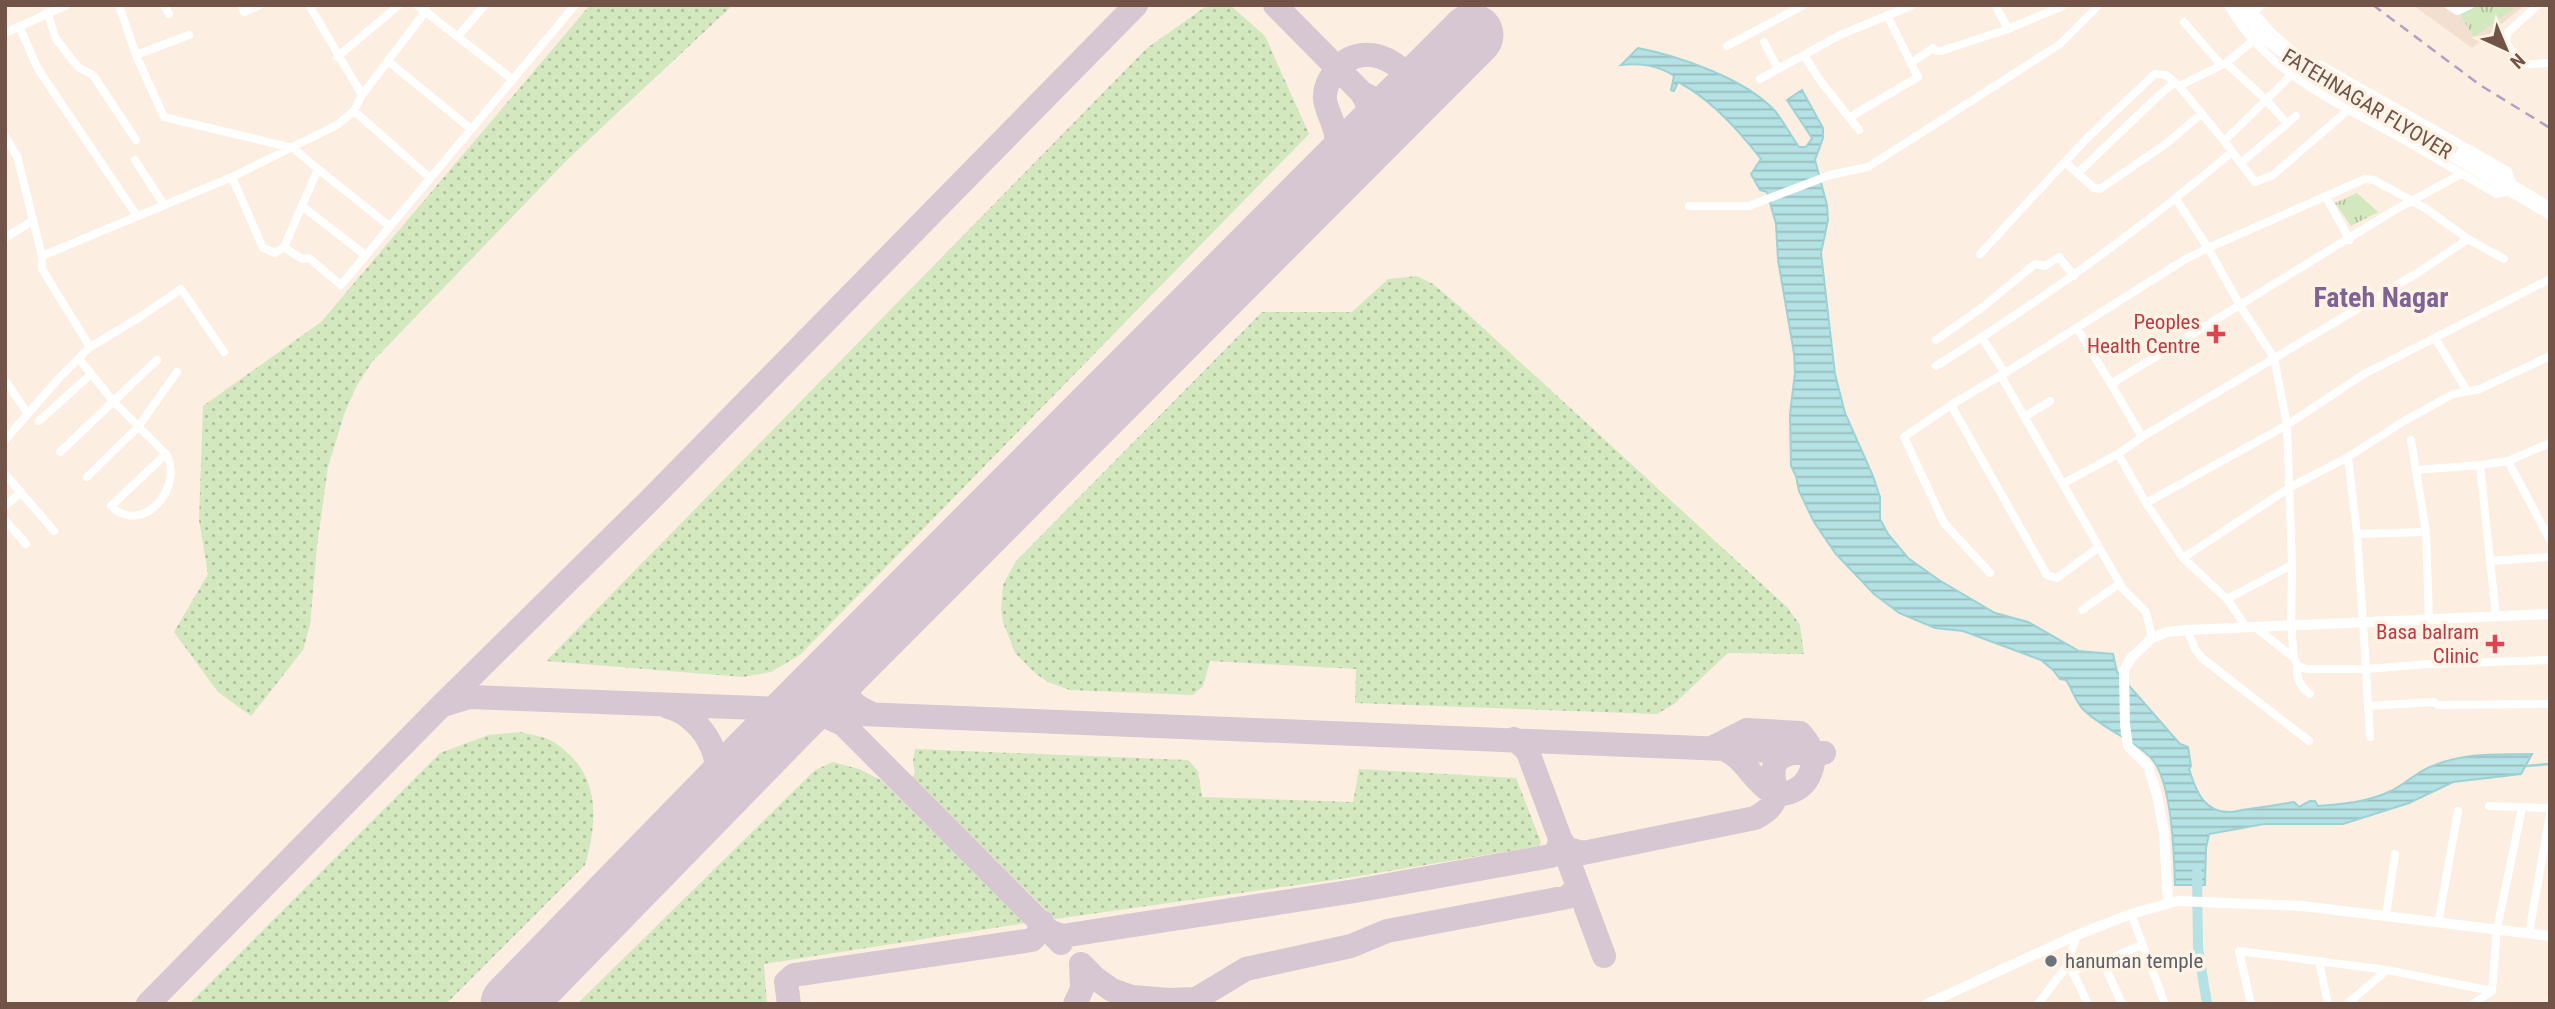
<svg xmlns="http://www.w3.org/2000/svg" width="2555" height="1009" viewBox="0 0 2555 1009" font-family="'Roboto Condensed',sans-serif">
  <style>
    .residential { fill: #f3dfcf }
    .grass { fill: url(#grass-dots) }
    .park { fill: url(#park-tufts) }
    .water { fill: url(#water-rules); stroke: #9cd2d6; stroke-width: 2 }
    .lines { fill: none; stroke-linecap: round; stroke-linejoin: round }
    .stream { stroke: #9cd2d6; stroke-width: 2.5 }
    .canal { stroke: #b5e2e4; stroke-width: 10 }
    .taxiway { stroke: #d6c7d2; stroke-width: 24 }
    .runway { stroke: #d6c7d2; stroke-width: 63 }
    .street { stroke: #fff; stroke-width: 8 }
    .secondary { stroke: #fff; stroke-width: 10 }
    .rail { stroke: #b0a0c4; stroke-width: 2.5; stroke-dasharray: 10 7; stroke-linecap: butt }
    .health-dot { fill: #e0444e; stroke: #fff3e6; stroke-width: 2.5 }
    .worship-dot { fill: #6b7280; stroke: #fff3e6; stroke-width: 2.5 }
    .labels { text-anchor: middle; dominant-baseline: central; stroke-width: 7; stroke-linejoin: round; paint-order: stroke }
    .street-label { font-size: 21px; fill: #725348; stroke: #fff3e6 }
    .health-label { font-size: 21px; fill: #be3a42; stroke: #fff3e6; text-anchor: end }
    .worship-label { font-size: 21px; fill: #5b616d; stroke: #fff3e6; text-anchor: start }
    .district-label { font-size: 28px; font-weight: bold; fill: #806395; stroke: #fff3e6 }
  </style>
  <defs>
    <pattern id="grass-dots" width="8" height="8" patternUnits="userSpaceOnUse" patternTransform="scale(1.75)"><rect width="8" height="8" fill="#d4e8bf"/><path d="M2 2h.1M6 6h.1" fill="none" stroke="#b0bf9d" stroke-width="1.8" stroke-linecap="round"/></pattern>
    <pattern id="park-tufts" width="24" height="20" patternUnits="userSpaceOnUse" patternTransform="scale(1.75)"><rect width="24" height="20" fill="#d4e8bf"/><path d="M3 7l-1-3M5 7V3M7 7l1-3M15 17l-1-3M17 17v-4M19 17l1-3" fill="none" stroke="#b0bf9d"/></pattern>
    <pattern id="water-rules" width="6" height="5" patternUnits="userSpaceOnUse" patternTransform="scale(1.75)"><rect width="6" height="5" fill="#b5e2e4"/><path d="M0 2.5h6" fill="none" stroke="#98babb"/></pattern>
  </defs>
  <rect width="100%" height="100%" fill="#fceee0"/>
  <path class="residential" d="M2413,5H2525L2472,48Z"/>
  <path class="grass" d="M590,5H733L568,159L372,362L356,387L345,412L328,467L317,546L310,625L303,650L251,716L218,692L174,632L208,574L199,520L203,406L321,322Z
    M1208,5H1230L1265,36L1309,134L800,655L771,672L743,677L546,661L1147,48Z
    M1417,276L1433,284L1458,305L1788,608L1800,625L1804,654L1728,653L1674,704L1657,714L1355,703L1356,669L1210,661L1203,686L1193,695L1070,690L1048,682L1035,673L1015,653L1003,622L1001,610L1003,585L1016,561L1262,312H1352L1388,279Z
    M521,732C530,735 543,736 552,741C600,771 599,816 585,865L446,1004H189L440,753L488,735Z
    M915,749L1188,760L1198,771L1202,797L1353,802L1359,769L1516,778L1541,842L1539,846L1347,878L1055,919L912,777L915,774L913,761Z
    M833,762L859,769L881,780L1026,923L764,964L767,1004H577L815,770Z"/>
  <path class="park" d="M2474,5H2512L2514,9L2474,37L2460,15Z
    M2357,193L2378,212L2351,226L2335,203Z"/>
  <path class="water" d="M1638,48C1679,56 1746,79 1775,111C1784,122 1791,136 1799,147H1806L1812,138L1787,100L1802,90L1823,128V138L1815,160L1827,205L1828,220L1821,253L1835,374L1845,413L1873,476L1880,497V519L1888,534L1908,558L1939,580L1995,613L2028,622L2079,651L2113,654L2117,672L2180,744L2188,747L2191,766L2189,769C2196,792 2205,814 2232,812C2238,811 2244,809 2249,809C2265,807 2278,805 2294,802L2299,807L2310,801H2315L2318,806C2344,804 2369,802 2393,790C2408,782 2419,770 2435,765C2468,752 2498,755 2532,754L2521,774L2453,782L2409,803L2343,824H2264L2209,834L2206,848L2205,885H2175C2174,854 2172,789 2155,763C2143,744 2098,727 2082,708C2075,700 2072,689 2066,680L2060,679L2053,670L2041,660L1963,631L1935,628L1899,613L1874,594L1836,554L1814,522L1799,491L1796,476L1791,466L1790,414L1795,373L1794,353L1778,260L1776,224L1767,192L1760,190L1751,174L1761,159C1738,129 1711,99 1678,82L1674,91L1671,90L1674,76C1659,65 1638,63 1621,65Z"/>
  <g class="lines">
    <path class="stream" d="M2525,766L2550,764"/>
    <path class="canal" d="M2197,872L2198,948L2207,1004"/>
    <path class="taxiway" d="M1275,5L1361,92C1379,104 1394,105 1413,95
      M1361,92C1373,109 1373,126 1363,144
      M1323,185C1333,170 1339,153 1336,135C1332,111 1315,101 1333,74C1365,26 1439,77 1405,125C1393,141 1345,168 1327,181
      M851,657C841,688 841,700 872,714
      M443,705L469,697L784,709L800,706L806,702
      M668,707C706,717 732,768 708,802
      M820,714L843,724L1061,943
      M787,722L808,714L836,713L1824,753
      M1514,739L1526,749L1529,755L1604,956
      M1712,748L1747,730L1800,733C1807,741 1814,750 1813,762C1812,772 1807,783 1797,789C1761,810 1752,758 1723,749
      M1560,839L1567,849L1583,853L1755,818C1762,814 1769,810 1773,803C1782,783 1757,760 1797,752
      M1051,932L1062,936L1355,891L1551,856L1558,850L1560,839
      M148,1004L440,707L649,501L1136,5
      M789,1004L786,982L794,975L1032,940L1042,929V922
      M1075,1004L1082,989L1081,964L1095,978L1112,990L1132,997L1169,1000L1196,999L1246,969L1351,946L1387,931L1568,897L1576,888V882"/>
    <path class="runway" d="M512,1004L787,722L1472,35"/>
    <path class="street" d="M119,5L136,55L164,117L293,148L318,169L284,247L275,253L263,248L232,177
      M164,5L169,14
      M241,5L244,12L260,5
      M309,5L362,95
      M417,5L513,80
      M1995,5L2008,29
      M2228,5C2264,70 2333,101 2395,135C2429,154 2463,175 2497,194L2509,191
      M2448,5L2457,11L2470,5
      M2538,5L2508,32L2505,42L2522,65L2546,63
      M47,12L56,39L78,67L93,75L136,140
      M2250,14L2262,5
      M2184,22L2221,65
      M19,26L38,69L137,216
      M5,33L67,5
      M458,36L485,5
      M1764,42L1778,69
      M1727,46L1804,5
      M136,55L189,35
      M1804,55L1819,79L1859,130
      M337,57L399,5
      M388,61L471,129
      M1911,63L1933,48L1936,51H1941L2008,29L2065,5
      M2321,65L2508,171L2512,183
      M1760,79L1840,35L1913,5
      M2179,86L2226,63L2254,40
      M354,111L430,178
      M1850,117L1918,77L1887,15
      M2287,123L2266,100L2291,75
      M5,136L17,156L42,256V269L90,347
      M2224,141L2255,182L2273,175L2348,110
      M135,160L164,205
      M2065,162L2094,188L2100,189L2167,143L2201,114
      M2241,163L2296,116
      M318,169L388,225
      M2078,173L2158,96L2175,82
      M2326,197L2350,240
      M302,206L365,255
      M1689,206H1749L1830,175L1868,167L2060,44L2099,5
      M5,238L32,221
      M284,247L302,259L309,258L341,285L575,5
      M1980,254L2087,138L2155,74L2166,75L2179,86L2224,141L2266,100L2226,63
      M42,256L232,177L337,125L354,111L362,95L425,12L427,5
      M2504,259L2468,239L2425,208L2374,180L2365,179L2208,248L2241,307L2274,358L2287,425L2292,565L2291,624L2294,658L2298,666L2307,669H2366L2368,706L2433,702L2438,705L2550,704
      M2077,328L2111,384
      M1982,338L2005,373L2184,260L2208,248L2176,199
      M2435,338L2467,391
      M1936,340L1984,306L2035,264L2045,266L2059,257L2074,276
      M79,359L114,402L166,454C185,487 142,537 111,506L166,454
      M1936,366C2040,302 2138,231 2232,152
      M2001,376L2123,589L2146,612L2152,638
      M5,380L28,414
      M1951,405L2047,575L2057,578L2099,547
      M2026,416L2050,401
      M39,421L90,375
      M2142,437L2111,384L2393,211L2461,174
      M5,440L59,378L90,347L140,317L181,289L224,352
      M2411,440L2426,532L2429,620
      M60,452L157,360
      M2118,454L2146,503L2183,558L2289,488L2348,457L2404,421L2453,394L2480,389L2550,356
      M2348,457L2357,534L2366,669L2429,664L2550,660
      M2508,461L2550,540
      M2416,470L2480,465
      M5,474L54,531
      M87,477L138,427L177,372
      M2064,483L2118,454L2142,437L2419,272L2468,239
      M2146,503L2287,425L2364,374L2550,279
      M5,506L21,492
      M5,520L26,544
      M2357,534L2426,532
      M2183,558L2227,599L2246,627
      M2490,561L2550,557
      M1990,573L1944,523L1904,437L1951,405L2003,374
      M2227,599L2292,565
      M2082,610L2120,583
      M2496,617L2480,465L2508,461L2550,443
      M2255,627L2294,658
      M2187,630L2195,649L2202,658L2309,741
      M2298,666C2294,677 2302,688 2310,694
      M2368,706L2370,737
      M2489,806L2550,808
      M2131,914L2165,1004
      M2386,916L2395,854
      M2438,923L2458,811
      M2529,933L2550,814
      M2319,961L2328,1004
      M2038,1004L2066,967L2077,935
      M2088,1004L2072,971L2103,962
      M2122,1004L2103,962L2141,945
      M2251,1004L2239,951L2387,970L2492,991
      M2347,1004L2387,970
      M2473,1004L2492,991L2497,929L2522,808"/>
    <path class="secondary" d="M2237,5L2262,37L2298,65L2550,215
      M2248,5C2276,47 2320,71 2363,96
      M2461,153L2546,205
      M2168,903L2164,832L2157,795L2148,766L2128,746L2125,725L2124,670L2131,658L2152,638L2167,632L2187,630L2550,614
      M1927,1004L2077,935L2131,914L2177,901L2302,906L2550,936"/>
    <path class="rail" d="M2373,5L2480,85L2550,128"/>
  </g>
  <g class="health-dot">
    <path d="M2212.5 323.5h7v7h7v7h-7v7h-7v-7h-7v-7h7z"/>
    <path d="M2491.5 633.5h7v7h7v7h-7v7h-7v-7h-7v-7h7z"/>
  </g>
  <circle class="worship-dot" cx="2051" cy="961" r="7"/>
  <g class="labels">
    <g class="street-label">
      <text transform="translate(2367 104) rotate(31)">FATEHNAGAR FLYOVER</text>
    </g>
    <g class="health-label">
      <text x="2200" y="322">Peoples<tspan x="2200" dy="24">Health Centre</tspan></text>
      <text x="2479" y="632">Basa balram<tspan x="2479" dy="24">Clinic</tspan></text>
    </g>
    <g class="worship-label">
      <text x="2065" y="961">hanuman temple</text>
    </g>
    <g class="district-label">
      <text x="2381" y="297">Fateh Nagar</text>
    </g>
  </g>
  <rect width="2555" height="1009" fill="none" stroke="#725348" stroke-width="14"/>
  <g transform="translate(2506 49) rotate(136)" stroke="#fff3e6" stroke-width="5" paint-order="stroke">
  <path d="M0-5L12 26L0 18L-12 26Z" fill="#725348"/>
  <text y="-10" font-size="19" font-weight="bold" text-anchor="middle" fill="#725348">N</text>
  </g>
</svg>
